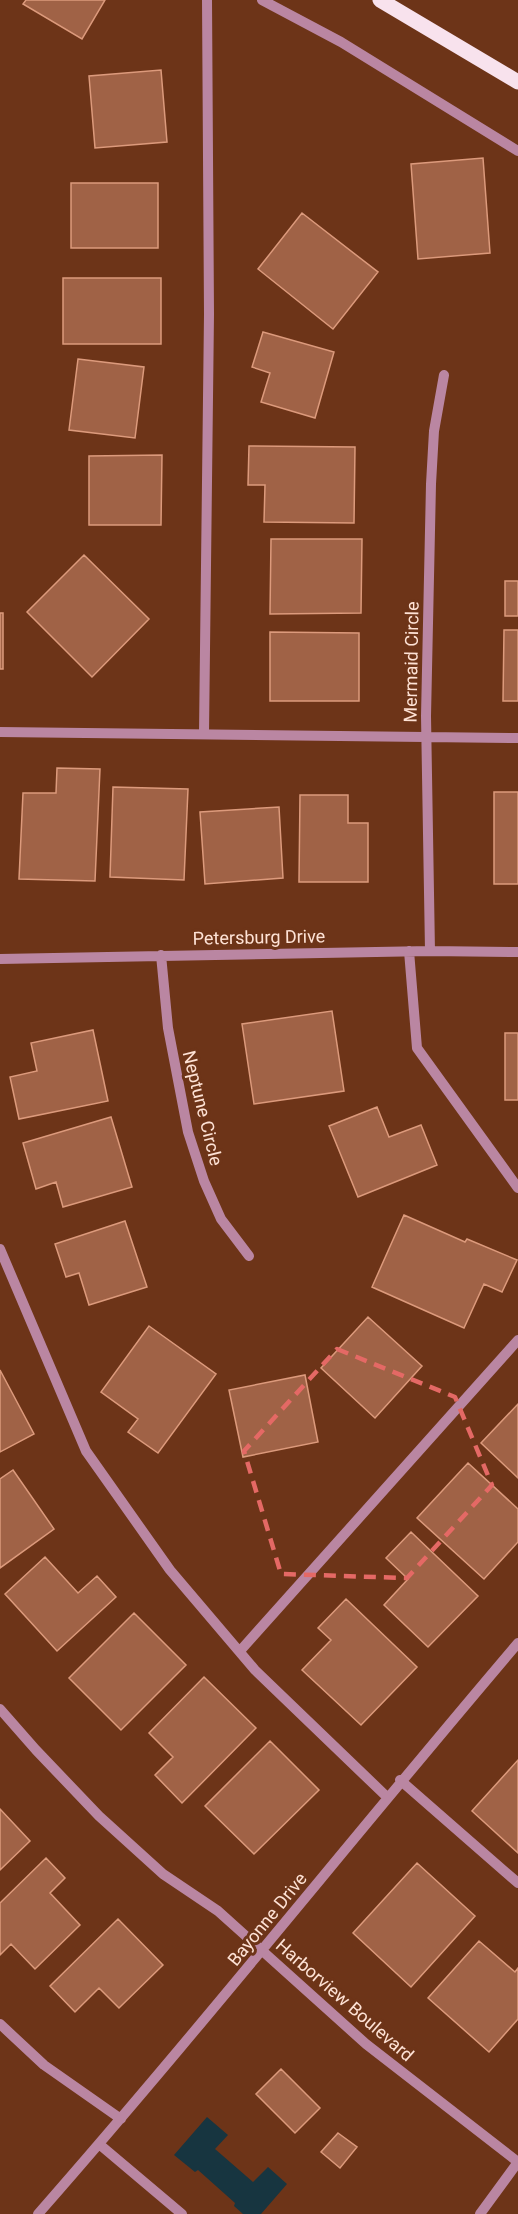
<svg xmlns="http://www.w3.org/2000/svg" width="518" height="2214" viewBox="0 0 518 2214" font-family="Roboto,sans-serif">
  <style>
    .water { fill: #173540 }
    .building { fill: #a06246; stroke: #dc9a7c; stroke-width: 1.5 }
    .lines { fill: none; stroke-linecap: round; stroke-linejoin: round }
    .minor { stroke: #ba86a2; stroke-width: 10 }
    .major { stroke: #f8e2ed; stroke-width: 15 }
    .marked { fill: none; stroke: #e46965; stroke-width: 4.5; stroke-dasharray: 12 8; stroke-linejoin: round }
    .labels { text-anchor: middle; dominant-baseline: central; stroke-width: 6; stroke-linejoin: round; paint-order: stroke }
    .street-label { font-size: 18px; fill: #fee2d5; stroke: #6d3418 }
  </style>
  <rect width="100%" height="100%" fill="#6d3418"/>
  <path class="water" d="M207,2117L228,2135L215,2149L253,2182L268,2167L287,2184L261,2214H243L234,2206L235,2203L198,2170L195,2172L174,2155Z"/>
  <path class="building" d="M26,0H105L82,39L23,4Z
    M161,70L167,142L95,148L89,76Z
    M483,158L490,253L418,259L411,164Z
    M71,183H158V248H71Z
    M302,213L378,272L333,329L258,269Z
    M63,278H161V344H63Z
    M263,332L334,352L315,418L261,402L270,373L252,367Z
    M78,359L144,367L135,438L69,430Z
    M249,446L355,447L354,523L264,522L265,485H248Z
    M162,455L161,525H89V456Z
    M271,539H362L361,613L270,614Z
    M84,555L149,619L92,677L27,612Z
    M505,581H518V616H505Z
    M0,613H3V669H0Z
    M504,630H518V701H503Z
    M270,632L359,633V701H270Z
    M57,768L100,769L95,881L19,879L23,793H56Z
    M113,787L188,789L184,880L110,877Z
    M494,792H518V884H494Z
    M300,795H348V823H368V882H299Z
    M279,807L283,878L205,884L200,812Z
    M332,1011L344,1091L254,1104L242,1024Z
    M93,1030L108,1101L19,1119L10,1077L37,1071L31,1043Z
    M505,1033H518V1100H505Z
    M377,1107L389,1137L421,1125L437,1165L358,1197L329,1126Z
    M111,1117L132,1187L63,1207L56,1182L36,1189L23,1143Z
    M404,1215L465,1242L467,1239L517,1260L502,1292L484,1284L464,1328L372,1287Z
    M125,1221L147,1287L89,1305L79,1273L66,1277L55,1244Z
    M368,1317L422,1366L375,1418L321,1368Z
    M149,1326L216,1374L158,1453L128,1432L138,1419L101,1392Z
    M0,1370L34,1434L0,1452Z
    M305,1375L318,1442L243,1457L229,1390Z
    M518,1404V1478L481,1443Z
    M468,1463L518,1509V1542L484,1579L417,1518Z
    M13,1470L54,1529L0,1568V1479Z
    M411,1532L478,1596L428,1647L384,1605L408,1579L386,1558Z
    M45,1557L78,1593L97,1576L116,1597L57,1651L5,1594Z
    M346,1599L417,1667L361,1725L302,1670L331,1640L318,1628Z
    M134,1613L186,1665L121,1730L69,1678Z
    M204,1677L256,1728L182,1803L155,1775L173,1757L149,1733Z
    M270,1741L319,1790L254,1854L205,1806Z
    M518,1760V1853L472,1811Z
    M0,1809L30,1841L0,1870Z
    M46,1858L65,1878L50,1893L80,1925L35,1969L11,1944L0,1955V1903Z
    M417,1863L475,1916L411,1987L353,1933Z
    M118,1919L163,1965L119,2008L99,1988L75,2012L50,1986Z
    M479,1941L515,1972L518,1968V2019L489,2052L428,1998Z
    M281,2069L320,2108L295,2133L256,2094Z
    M338,2133L357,2147L340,2168L321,2152Z"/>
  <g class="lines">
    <path class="minor" d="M262,0L341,42L518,151
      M0,732L518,738
      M204,733L209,314L207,0
      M409,951L417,1048L518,1188
      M430,951L426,716L431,484L434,431L444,375
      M161,955L168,1028L188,1132L204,1181L221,1219L249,1256
      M0,959L430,951L518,952
      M0,1249L86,1451L170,1570L255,1670L387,1797
      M240,1651L518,1340
      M0,1709L36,1750L99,1816L163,1874L218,1911L366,2044L518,2162L480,2214
      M400,1780L518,1883
      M0,2024L44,2065L121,2119
      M99,2144L182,2214
      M38,2214C202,2027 357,1832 518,1643"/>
    <path class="major" d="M380,0L518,82"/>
  </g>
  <path class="marked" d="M337,1349L455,1397L492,1485L407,1578L281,1574L244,1451Z"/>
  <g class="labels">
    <g class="street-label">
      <text transform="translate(411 662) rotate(-89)">Mermaid Circle</text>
      <text transform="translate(259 937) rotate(-1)">Petersburg Drive</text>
      <text transform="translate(203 1108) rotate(76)">Neptune Circle</text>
      <text transform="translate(267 1919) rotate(-51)">Bayonne Drive</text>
      <text transform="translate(345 2000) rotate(41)">Harborview Boulevard</text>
    </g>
  </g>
</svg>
